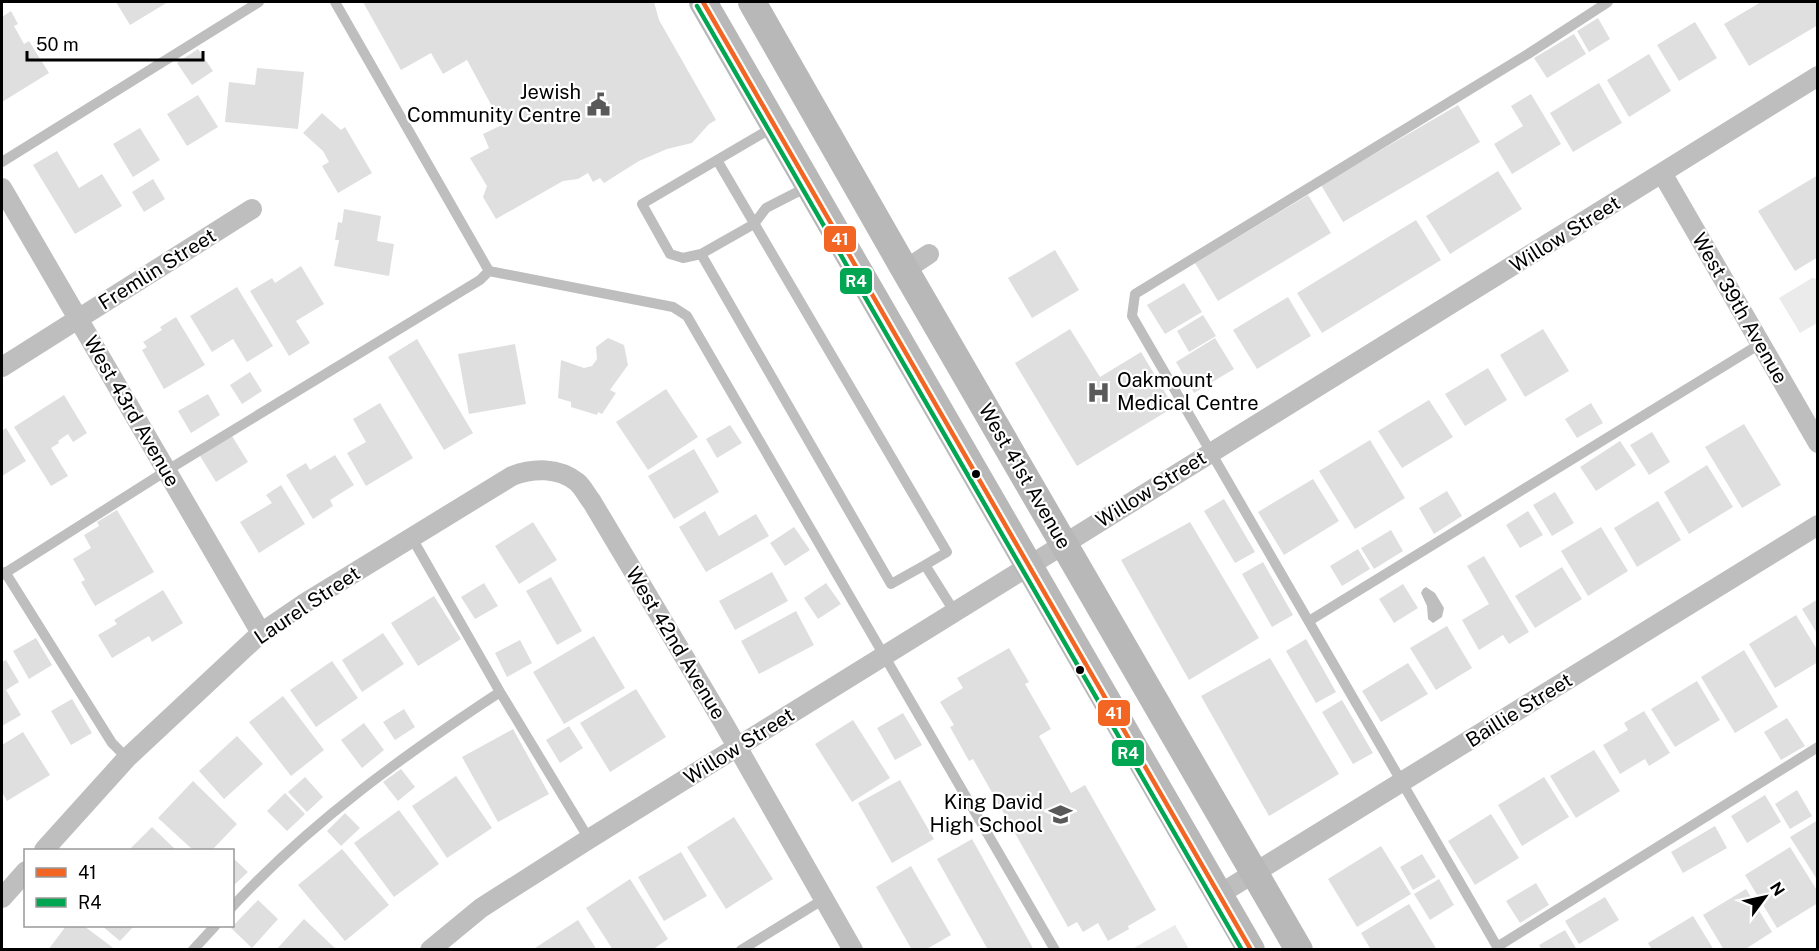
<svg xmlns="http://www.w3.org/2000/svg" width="1819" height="951" viewBox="0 0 1819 951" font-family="'Public Sans',sans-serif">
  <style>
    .green { fill: #ebebeb }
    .water { fill: #bebebe }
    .building { fill: #dfdfdf }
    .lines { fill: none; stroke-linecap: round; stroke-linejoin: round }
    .service { stroke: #bebebe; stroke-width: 10 }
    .minor { stroke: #bebebe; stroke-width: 20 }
    .secondary { stroke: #b8b8b8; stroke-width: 28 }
    .bus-1-casing { stroke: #fff; stroke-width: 9 }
    .bus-2-casing { stroke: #fff; stroke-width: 9 }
    .bus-1 { stroke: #f26522; stroke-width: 4.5 }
    .bus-2 { stroke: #00a651; stroke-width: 4.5 }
    .bus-dot { fill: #000; stroke: #fff; stroke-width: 2 }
    .labels { text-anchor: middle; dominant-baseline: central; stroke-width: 4.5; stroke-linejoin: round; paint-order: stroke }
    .poi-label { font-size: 20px; fill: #000; stroke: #fff; text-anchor: end }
    .street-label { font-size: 20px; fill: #000; stroke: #fff }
    .line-badge { stroke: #fff; stroke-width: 2 }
    .badge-label { font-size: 16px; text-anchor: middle; font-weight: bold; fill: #fff }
  </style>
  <rect width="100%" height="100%" fill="#fff"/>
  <path class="green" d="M1812,278L1817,279V323L1800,333L1779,298Z
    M1175,925L1189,949H1132Z"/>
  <path class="water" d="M1426,587L1435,593L1444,608L1442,617L1433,623L1428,619L1427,606L1421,593L1423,589Z"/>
  <path class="building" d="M116,2H168L130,25Z
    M363,2H654L659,20L716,120L709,124L692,143L667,149L639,161L604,183L600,178L593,182L588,173L578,179L563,181L496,219L483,197L487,186L470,158L489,148L483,134L502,125L467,60L443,74L431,53L401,70Z
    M1761,2H1818V25L1749,66L1724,24Z
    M11,11L18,24L14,26L24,44L29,41L49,73L2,102V17Z
    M1598,18L1610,39L1589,52L1577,31Z
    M1695,22L1717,58L1679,81L1657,45Z
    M1574,34L1586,54L1547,78L1534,58Z
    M198,49L213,71L192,85L177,63Z
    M1649,54L1671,91L1629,117L1607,80Z
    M257,68L304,72L298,129L225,122L229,82L255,85Z
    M1599,83L1622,123L1573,152L1550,113Z
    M1531,94L1561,144L1512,174L1494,144L1523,126L1511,106Z
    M198,95L218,127L187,146L167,114Z
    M1458,105L1480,142L1343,222L1321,185Z
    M322,113L341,130L345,127L372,173L338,193L322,166L329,162L323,151L303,133Z
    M140,128L160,160L133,177L113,144Z
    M57,151L79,188L102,174L122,206L75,234L33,165Z
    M1498,171L1522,209L1450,254L1426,216Z
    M1818,175V257L1795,271L1758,211Z
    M153,179L165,199L144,212L132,192Z
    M1308,195L1331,233L1218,301L1195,263Z
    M344,209L381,216L377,241L394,244L389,276L334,266L339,240H335L338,222L342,223Z
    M1416,220L1441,260L1322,333L1297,293Z
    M1055,250L1079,290L1032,318L1008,278Z
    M301,266L324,304L296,321L310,343L289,356L250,291L272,278L275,283Z
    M1184,283L1202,312L1165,334L1147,305Z
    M237,287L273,346L247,362L233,339L212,352L190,316Z
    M1288,297L1311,336L1257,369L1233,330Z
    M1203,315L1216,336L1189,352L1177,331Z
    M176,317L205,365L164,389L142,350L147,347L143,342L162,330L160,327Z
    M1070,329L1100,377L1141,352L1174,407L1077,466L1015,363Z
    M1543,329L1569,371L1525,397L1500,355Z
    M608,338L624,345L628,365L610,390L616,393L602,414L598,412L597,415L571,407V402L558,398L561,360L584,368L592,366L597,359L596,347Z
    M1215,338L1234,369L1194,393L1176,362Z
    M417,339L473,433L444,450L388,357Z
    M515,344L526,404L469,414L458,354Z
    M1488,368L1507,400L1465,426L1445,394Z
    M250,372L262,391L242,404L230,385Z
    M666,389L698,437L648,470L616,422Z
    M208,394L220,415L191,433L178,411Z
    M64,395L87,433L73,442L68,434L58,441L59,443L51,448L68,476L51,486L14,427Z
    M1429,400L1453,437L1402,468L1378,431Z
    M380,403L413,458L366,486L347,453L366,442L353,419Z
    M1591,403L1603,423L1577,438L1565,419Z
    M1744,424L1781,485L1742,508L1705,447Z
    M730,425L742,443L717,458L706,439Z
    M6,428L26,461L2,476V431Z
    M1652,432L1670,462L1649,475L1630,445Z
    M232,436L248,462L216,482L200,456Z
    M1370,440L1405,498L1355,529L1319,471Z
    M1620,441L1636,465L1596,491L1580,467Z
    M694,449L719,492L674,519L648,476Z
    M335,455L354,485L330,500L333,506L313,519L286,475L306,463L310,470Z
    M1707,465L1733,507L1689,534L1664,492Z
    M1313,479L1339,521L1284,555L1258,512Z
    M281,485L305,524L259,553L240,522L272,503L266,495Z
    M1447,491L1462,516L1434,534L1419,508Z
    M1555,492L1574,523L1552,536L1533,505Z
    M1224,499L1255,552L1235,563L1204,511Z
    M1658,501L1681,540L1637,567L1614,528Z
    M117,510L154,572L95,606L81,582L85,580L73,559L91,548L84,535L99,526L97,522Z
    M705,511L719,536L756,514L769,536L706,572L679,527Z
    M1528,511L1543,535L1520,548L1506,525Z
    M533,522L557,560L519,584L495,546Z
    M1190,522L1259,638L1189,680L1121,560Z
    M794,527L810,550L785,566L770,543Z
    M1601,527L1628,571L1588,596L1561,551Z
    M1391,530L1403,551L1374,569L1361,548Z
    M1358,549L1370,569L1342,586L1330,566Z
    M1484,556L1529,632L1509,644L1503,635L1479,650L1462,620L1489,604L1467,566Z
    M1263,562L1293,615L1272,627L1242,574Z
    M1562,567L1582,599L1535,628L1515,596Z
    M772,572L788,601L735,630L719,601Z
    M551,577L582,631L557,645L526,591Z
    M484,583L498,606L475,619L461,597Z
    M826,583L841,604L818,619L804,598Z
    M1403,584L1418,608L1394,623L1379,599Z
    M163,590L183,623L152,642L149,636L112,658L98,635L117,624L114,620Z
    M434,596L461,639L418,666L391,623Z
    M1818,599V635L1802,609Z
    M796,611L814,645L759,674L741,641Z
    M1796,615L1818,651V662L1775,688L1749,644Z
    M1447,626L1472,668L1436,690L1410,648Z
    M383,633L404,664L362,692L342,660Z
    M594,636L625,688L564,724L533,672Z
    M36,638L52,665L29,679L13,651Z
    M1306,639L1336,692L1316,703L1286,651Z
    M520,640L532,663L507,677L495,653Z
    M1009,648L1029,682L1025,684L1051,729L1039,736L1071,793L1085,785L1156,910L1128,926L1129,929L1108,941L1098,923L1083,932L1077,922L1068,927L973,759L969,761L950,727L954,725L940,702L963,688L957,678Z
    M1744,650L1778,707L1735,733L1701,677Z
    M1270,658L1339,774L1269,816L1201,696Z
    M6,660L19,682L6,690L21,715L2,726V662Z
    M332,661L358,698L316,727L290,690Z
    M1408,663L1428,694L1381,722L1362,691Z
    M1697,681L1720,720L1675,747L1651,709Z
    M636,689L666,737L610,772L580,723Z
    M283,696L324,750L291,776L249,722Z
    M72,699L92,733L71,745L51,711Z
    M1342,700L1373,753L1353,764L1322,712Z
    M404,709L415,727L395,740L383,722Z
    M1644,711L1670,753L1649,766L1645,759L1620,774L1603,745L1628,730L1624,723Z
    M903,713L922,745L895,760L877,728Z
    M1787,718L1805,746L1781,760L1764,732Z
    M853,720L890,778L852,802L815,744Z
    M364,723L384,750L362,768L341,740Z
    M569,726L583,748L560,763L546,740Z
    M513,729L549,794L498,822L462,757Z
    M23,732L50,775L7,801L2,792V745Z
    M237,736L263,764L224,799L199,771Z
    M1594,750L1620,791L1576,818L1550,776Z
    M401,769L415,787L398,801L383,782Z
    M456,776L492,828L447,858L412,806Z
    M305,777L323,797L307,812L288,792Z
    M1544,777L1569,817L1522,846L1498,805Z
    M900,780L934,839L892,863L858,803Z
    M193,781L237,824L212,850H193L158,818Z
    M1797,790L1812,816L1790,829L1775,804Z
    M285,793L305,814L287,831L267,811Z
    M1765,795L1781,822L1747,843L1731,816Z
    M399,810L439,864L394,897L354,843Z
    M345,813L360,828L341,846L327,831Z
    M1491,814L1519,858L1475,885L1448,841Z
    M734,817L773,879L726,909L687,847Z
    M1818,820V881L1790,837Z
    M1715,826L1727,848L1683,873L1671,852Z
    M152,827L176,850H129Z
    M972,839L1034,950H988L937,859Z
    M1381,846L1411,894L1357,927L1328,879Z
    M1790,847L1818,892V903L1777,928L1745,875Z
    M342,849L389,905L345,941L298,885Z
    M681,852L707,896L664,921L638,877Z
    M1422,854L1436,877L1413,890L1400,867Z
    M232,857L248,872L232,887Z
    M911,866L951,935L925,950H912L876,887Z
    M630,879L668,939L652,950H613L586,908Z
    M1439,879L1454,905L1430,920L1414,894Z
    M1536,883L1549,905L1520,923L1506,901Z
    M1746,889L1772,932L1744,950H1724L1703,915Z
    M1605,897L1619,920L1579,944L1565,921Z
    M258,900L278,919L252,948L231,928Z
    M1409,904L1437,950H1371L1361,933Z
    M1693,916L1714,950H1652L1648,943Z
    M304,919L337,950H276Z
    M578,920L597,950H536L535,948Z
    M66,926H84L116,950H48Z
    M102,926H134L120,941Z
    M1565,930L1577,950H1542L1539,945Z"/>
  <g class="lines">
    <path class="service" d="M335,2L489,271L673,307L687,316L1055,950
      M775,126L642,204L670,254L683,258L701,254L754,224L766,208L809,186
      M717,160L947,552L925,565L954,611
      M2,162L259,2
      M701,254L891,584L925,565
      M412,538L500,692L589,839
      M5,572L112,743L127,758
      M2,575L166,471L480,280L489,271
      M1309,621L1760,344
      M232,907C311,822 404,755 500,692
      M1497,947L1818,747
      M193,950L215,926
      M741,950L824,899
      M1499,950L1132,316L1135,294L1528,54L1608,2"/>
    <path class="minor" d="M1662,173L1818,443
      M2,188L261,633
      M905,270L929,254
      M2,367L252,209
      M44,850L127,758L261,633L305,603L512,476C533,468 558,467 577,482C583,487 587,496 592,502L723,722L853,950
      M1220,894L1818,525
      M2,898L26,871
      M430,950L481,908L589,839L1818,76"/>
    <path class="secondary" d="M703,2L1251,950
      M752,2L905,270L1299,950"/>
    <defs>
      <path id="bus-1" d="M703,2L1251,950"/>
      <path id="bus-2" d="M697,6L1242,950"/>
    </defs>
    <use href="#bus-1" class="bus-1-casing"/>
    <use href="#bus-2" class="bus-2-casing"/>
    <use href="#bus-1" class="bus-1"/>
    <use href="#bus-2" class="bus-2"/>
  </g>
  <defs>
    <symbol id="civic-bare" viewBox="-9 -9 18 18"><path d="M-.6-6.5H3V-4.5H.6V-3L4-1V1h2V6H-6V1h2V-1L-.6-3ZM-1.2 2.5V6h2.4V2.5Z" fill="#595959" stroke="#fff" stroke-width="2.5" paint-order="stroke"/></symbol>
    <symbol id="hospital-bare" viewBox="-9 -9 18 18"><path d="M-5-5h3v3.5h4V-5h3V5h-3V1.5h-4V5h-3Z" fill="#595959" stroke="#fff" stroke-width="2.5" paint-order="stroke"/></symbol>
    <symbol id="school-bare" viewBox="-9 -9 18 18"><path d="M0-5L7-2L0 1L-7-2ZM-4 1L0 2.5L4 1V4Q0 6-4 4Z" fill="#595959" stroke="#fff" stroke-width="2.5" paint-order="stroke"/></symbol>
  </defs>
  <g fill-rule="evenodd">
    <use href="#civic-bare" x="582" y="88" width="33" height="33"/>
    <use href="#hospital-bare" x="1082" y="376" width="33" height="33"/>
    <use href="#school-bare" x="1044" y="798" width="33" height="33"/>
  </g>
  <g class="bus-dot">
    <circle cx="976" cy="474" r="5"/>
    <circle cx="1080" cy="670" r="5"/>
  </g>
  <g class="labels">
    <g class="poi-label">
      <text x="581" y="92">Jewish<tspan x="581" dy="23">Community Centre</tspan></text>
      <text x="1117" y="380" text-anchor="start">Oakmount<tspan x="1117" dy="23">Medical Centre</tspan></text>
      <text x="1043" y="802">King David<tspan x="1043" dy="23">High School</tspan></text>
    </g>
    <g class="street-label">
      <text transform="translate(1565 234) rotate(-32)">Willow Street</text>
      <text transform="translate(157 269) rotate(-32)">Fremlin Street</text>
      <text transform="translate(1740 308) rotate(60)">West 39th Avenue</text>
      <text transform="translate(132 411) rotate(60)">West 43rd Avenue</text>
      <text transform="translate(1025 476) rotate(60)">West 41st Avenue</text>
      <text transform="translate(1151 489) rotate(-32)">Willow Street</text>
      <text transform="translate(307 605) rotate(-34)">Laurel Street</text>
      <text transform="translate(676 643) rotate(59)">West 42nd Avenue</text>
      <text transform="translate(1519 710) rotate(-32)">Baillie Street</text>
      <text transform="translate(739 746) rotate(-32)">Willow Street</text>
    </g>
  </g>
  <g class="line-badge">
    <rect x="823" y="225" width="34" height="28" rx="6" fill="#f26522"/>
    <rect x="839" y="267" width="34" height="28" rx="6" fill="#00a651"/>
    <rect x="1097" y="699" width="34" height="28" rx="6" fill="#f26522"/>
    <rect x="1111" y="739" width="34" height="28" rx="6" fill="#00a651"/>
  </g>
  <g class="badge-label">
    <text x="840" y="245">41</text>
    <text x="856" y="287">R4</text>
    <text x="1114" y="719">41</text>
    <text x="1128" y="759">R4</text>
  </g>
  <rect width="1819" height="951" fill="none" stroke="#000000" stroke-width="6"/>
  <rect x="24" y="849" width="210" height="78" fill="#ffffff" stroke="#999999" stroke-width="1.5"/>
  <rect x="36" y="868" width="30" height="9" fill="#f26522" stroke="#999999" stroke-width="1.5"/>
  <text x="78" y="879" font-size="18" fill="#000000">41</text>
  <rect x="36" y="898" width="30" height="9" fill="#00a651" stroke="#999999" stroke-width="1.5"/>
  <text x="78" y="909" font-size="18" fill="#000000">R4</text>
  <g transform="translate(1765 897) rotate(57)" stroke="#ffffff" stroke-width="4.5" paint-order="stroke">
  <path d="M0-4.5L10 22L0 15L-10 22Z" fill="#000000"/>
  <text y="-9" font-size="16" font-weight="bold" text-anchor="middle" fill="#000000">N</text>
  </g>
  <path d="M27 51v9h176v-9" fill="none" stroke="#000000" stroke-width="3"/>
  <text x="36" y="51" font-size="18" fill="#000000" stroke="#ffffff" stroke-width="4.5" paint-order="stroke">50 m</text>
</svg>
